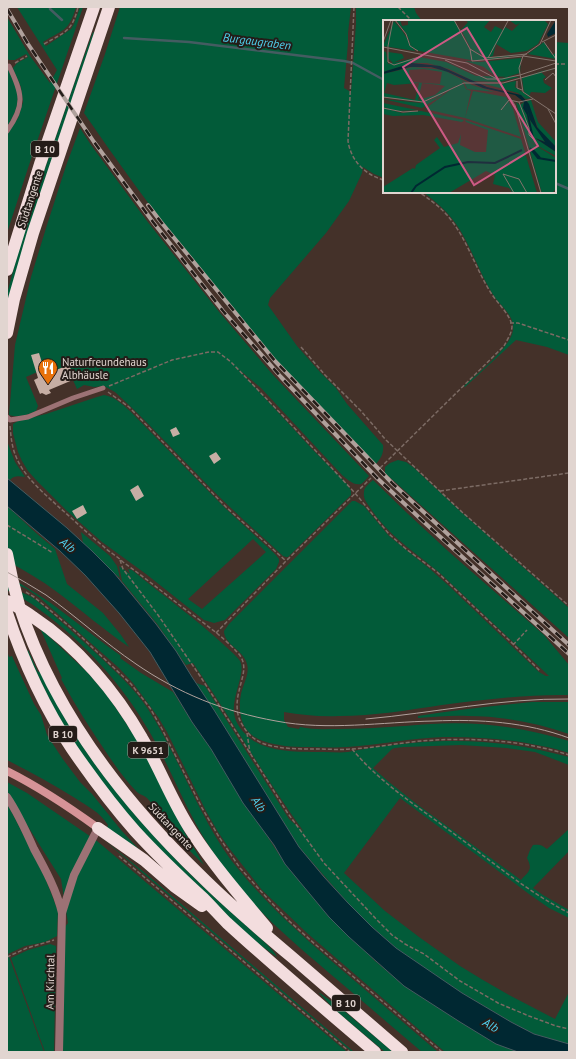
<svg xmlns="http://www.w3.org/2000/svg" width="576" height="1059" viewBox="0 0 576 1059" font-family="'PT Sans',sans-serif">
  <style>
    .green { fill: #025b39; fill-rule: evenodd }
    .water { fill: #002832; stroke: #445c61 }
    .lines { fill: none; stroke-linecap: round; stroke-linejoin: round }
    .stream { stroke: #445c61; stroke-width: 2.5 }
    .building { fill: #c6aea4 }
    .path { stroke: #7c6b64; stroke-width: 1.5; stroke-dasharray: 4 2; stroke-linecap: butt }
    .lane { stroke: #9c7275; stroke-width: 5 }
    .street { stroke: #9c7275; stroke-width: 8 }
    .secondary { stroke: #d69397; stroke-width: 8 }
    .highway { stroke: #f3ddde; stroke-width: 12 }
    .tram { stroke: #b0a19c; stroke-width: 1 }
    .rail-casing { stroke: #b0a19c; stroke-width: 4 }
    .rail { stroke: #241c18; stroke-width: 2.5; stroke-dasharray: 8; stroke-linecap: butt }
    .labels { text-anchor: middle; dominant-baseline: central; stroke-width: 4; stroke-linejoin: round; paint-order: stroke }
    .shield { fill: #241c18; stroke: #a89e99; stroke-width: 1 }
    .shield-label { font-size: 10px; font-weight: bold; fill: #e1d5d0 }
    .street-label { font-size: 11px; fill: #e1d5d0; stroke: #241c18 }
    .poi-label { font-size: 11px; fill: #e1d5d0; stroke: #241c18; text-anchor: start }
    .water-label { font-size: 12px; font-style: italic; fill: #4fd1ef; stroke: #241c18 }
    .inset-river { fill: none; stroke: #002832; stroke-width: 2 }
    .inset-road { fill: none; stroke: #83736c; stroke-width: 1 }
    .view { fill: #cd5a84; fill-opacity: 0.15; stroke: #cd5a84; stroke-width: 2 }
    .inset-edge { fill: none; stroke: #e1d5d0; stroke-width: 2 }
  </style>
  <rect width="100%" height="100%" fill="#443129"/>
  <path class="green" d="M17,7H76C69,32 62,30 43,42L46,46L71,29L74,24L80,7H83L28,168L7,233V134L18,118L20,112L23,102L21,87L14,71L13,68L17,63L28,57L26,54L15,60H9L7,58V17L30,56L50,83L57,70Z
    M120,7H351L348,33V43L344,88L351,92L356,24V7H414L416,13L422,21H384V178L374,174L363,167L362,173L349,201L326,233L270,298L268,305L297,346L320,372L336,388L347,404L383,445C384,453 381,458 376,464C340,428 304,393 271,355C204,278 141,197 84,113L105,54Z
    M93,32L94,33L27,234L7,307V294L19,248L40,183L79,70Z
    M555,42L569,43V355L547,347L516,340L465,387L464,386C477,374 511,347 513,330C515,317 503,308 496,299C480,276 472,247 456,224C447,211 435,201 423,192H555Z
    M7,67C20,93 23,101 7,127V105L8,100L7,93Z
    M80,128L91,145L147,221L220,313L274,376L369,476C367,478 364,482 361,484C354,486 347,479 342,475L261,388L237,368L313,450L348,485L351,491V495L288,557H286L283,556C254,529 224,503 197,474C170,447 144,418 115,392L104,386L94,387L84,385L77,389L73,380L74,379L69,365L56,370L53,365L26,377L38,406L36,411C27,415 19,418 9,415L15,345L31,277L47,225L66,166Z
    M104,395C115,397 122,404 130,411L224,507L275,554L279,559V562L276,569L225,620L214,623L204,620L146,574L102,542L67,511L37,481L28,471L22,461L18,452L13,433V424L18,421L46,414L97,397ZM253,539L266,552L202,609L188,599Z
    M7,441L15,462L25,477C19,476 14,475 10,480L7,478Z
    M398,460L406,462L413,467L459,510L569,608V638L385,473V467L390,463Z
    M373,480L407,513L448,551L544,635L569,665V695C527,694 484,700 442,705C408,710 374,716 339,716C321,717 302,715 284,712V720L288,727L299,729L300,727C313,730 326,729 339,729C370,729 400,726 431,724C478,721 523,727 569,741V753C531,741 483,736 443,737C411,738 379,745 347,747C334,748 321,747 308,747C293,747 277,746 263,741C256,739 250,734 246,729C239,719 239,704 241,694C243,684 250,674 247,664C244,650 224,645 224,631L229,624L352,501H355L364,506L389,536L430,569L449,586L539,672L546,676H549L441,574C415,552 387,535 369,506C366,502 363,498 364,492C364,487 369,484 373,480Z
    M7,506L36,533L55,549L67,584L103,613L121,635L129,647C104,630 81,610 57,592C41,580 24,570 7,561Z
    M81,532L110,556L117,566L120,578L114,573L83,543Z
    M119,566L130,574L128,569L132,570C162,595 195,618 223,644C228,649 237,656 240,661C243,667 241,674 240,679C233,706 227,719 251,739C269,753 302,752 324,752C332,752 340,753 348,752C355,751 362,749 369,748C394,745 421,741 447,741C488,740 529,746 569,757V765L535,752L507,748L461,745L404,747L395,748L392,749L373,768L389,782L418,805L521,880C529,871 533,870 527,858L530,850L533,845C540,844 542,845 547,849L569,829V851L533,888L543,895L569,910V918L549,908L529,894L400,798L344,873L385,911L419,937L460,966L483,980L509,995L555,1019L569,992V1044L534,1034L511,1022L462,993L424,968L396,948L372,927L348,903L299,847L273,805L214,710L196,683L205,686L289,819L304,832C264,777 231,718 193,663L186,665L158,625L122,581Z
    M7,576C27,587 46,599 64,613C83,627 101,642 121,656L120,658L141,673L173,692L192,722L211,749L285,864L329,917L375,961L404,986L460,1022L496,1044L518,1052H445L307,933L262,890L229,848L218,832L206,811L167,732L158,717L133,683L119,668L40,598L27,589L7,580Z
    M7,586L30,596L36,600C57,618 78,636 98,655C116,672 134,688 148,709C179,757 197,813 231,860C265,904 307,940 349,976C379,1001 408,1027 438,1052H422C390,1025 359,998 328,972C298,946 266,920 241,889C225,869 208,847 196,824C179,793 167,761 149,731C122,684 84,642 40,610C30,602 18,596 7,590Z
    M40,628L87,672L107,695L140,744L185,833L204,865L181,842L177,831L147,798C144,795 140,795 137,792C126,781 117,768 108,755C91,730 75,705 61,679L62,678Z
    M28,650L38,672L40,671C50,691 60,711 72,730C104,781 143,826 185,869C206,890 228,910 250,929C258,937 273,948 277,957C245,936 216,906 189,878C174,863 158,848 144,833C110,795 79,754 55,710C45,691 36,671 27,652Z
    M7,651L9,657L12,656L34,704L41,715L47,735L62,758L80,782L92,794L121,830L144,855L107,828L108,825C100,812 87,806 75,798C53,784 30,772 7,760Z
    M532,702H569V734C537,723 502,716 468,716C452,715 435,717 418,718V716C456,710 494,706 532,702Z
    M7,782L27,793L97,841L347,1052H63L64,928L68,923L61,879L7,793Z
    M7,803L44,875L58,911L57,936L45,942L25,946L8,954L44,1052H7Z
    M103,839L145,873L354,1052H352Z
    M50,944L56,946L54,1052H45L11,958L28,950Z
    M319,993H320L337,1005L393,1052H385L334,1009Z"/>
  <path class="water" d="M7,478L67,528L92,551L114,573L156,624L176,651L192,677L214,710L273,805L299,847L324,877L348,903L372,927L396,948L462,993L511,1022L534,1034L569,1044V1052H518L496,1044L460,1022L404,986L349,937L329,917L285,864L274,845L243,803L211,749L192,722L150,652L119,613L85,575L60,551L7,506Z"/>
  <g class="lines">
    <path class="stream" d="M50,7V9L62,20
      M124,38L189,42L344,61L353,63L384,80
      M555,183L569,189"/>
  </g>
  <path class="building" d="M39,353L44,369L53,365L56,370L69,365L75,379L49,390L51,393L46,395L42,393L40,394L34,380L38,378L31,355Z
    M176,427L180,434L173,437L170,430Z
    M216,452L221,459L214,464L209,456Z
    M138,485L144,496L136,501L130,490Z
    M83,505L87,513L77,519L72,511Z"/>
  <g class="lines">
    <path class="path" d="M354,7L348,141C351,161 365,175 384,180
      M398,7L412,21
      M44,44C65,32 72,32 78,7
      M15,63L27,56
      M555,64H565
      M510,323H518L569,340
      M301,347L325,375L361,411L386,440L462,512L569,606
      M109,386L172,360L209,352H218L231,362L286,419L355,493L389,534L406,549L437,572L509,640L540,671
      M108,392L129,407L226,507L286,561
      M10,426C11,438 12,448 17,459C26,479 45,494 61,509C75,521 88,534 103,546C109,552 117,556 123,562C141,575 159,589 177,603C196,618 221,634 237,652C249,664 242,677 239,691C236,703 236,716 243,726C248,734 253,739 262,743C278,749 297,749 314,749C326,749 339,750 351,749C374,748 398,743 421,741C470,737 522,740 569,755
      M380,468L504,346C507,340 512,333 512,326C510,314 497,303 491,293C475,268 467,238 447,215C439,206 429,199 419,192
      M440,491L569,473
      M7,525L53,553
      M120,560L123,569L158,615L200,676L250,753L287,812L324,863L377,920L392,935L405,944L424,954L460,981L498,1003L529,1016L556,1026L569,1029
      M26,592L34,597L75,631L131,684L150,708L162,729L202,808L219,837L240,868L267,898L288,920L316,945L442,1052
      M216,633L286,561L371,478
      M513,645L527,630
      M247,733L250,753
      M352,749C381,784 420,808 457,836C494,863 528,892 569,913
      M119,856L156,887L350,1052
      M7,957L27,948L54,940"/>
    <path class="lane" d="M7,131C26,105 22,93 9,66
      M7,417L10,420L28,417L73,398L103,388"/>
    <path class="street" d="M7,797C18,813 26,831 34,849C45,869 57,891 62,913L59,1052
      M62,913L74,875L98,828"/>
    <path class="secondary" d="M7,771C39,787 69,807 98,828"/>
    <path class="highway" d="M7,270L40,164L94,7
      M7,333L14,299L33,233L109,7
      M7,554C10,571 14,588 19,605C53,711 122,800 201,876C230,905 262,932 293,958C330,990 366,1021 402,1052
      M7,601C16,606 25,611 33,617C77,646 116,692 142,738C160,768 172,802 192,832C214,866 241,897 267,928
      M7,613C23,661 44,707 72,749C92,778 112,805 135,831C157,855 180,877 204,899C212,907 219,915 227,923C275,967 325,1009 375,1052
      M98,828L144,860L174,886L202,906"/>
    <path class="tram" d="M7,572C20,579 33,587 46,595C77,617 105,643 136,664C178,693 225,712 276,721C328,731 381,722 434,721C480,719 526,722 569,738
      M366,719C434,713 501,698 569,699"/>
    <defs>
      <path id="rail" d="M7,9L28,44L94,142L153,222L223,311L281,377L377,478L425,523L569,654
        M148,205L161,222L275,361L393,484L569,645"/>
    </defs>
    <use href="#rail" class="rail-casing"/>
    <use href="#rail" class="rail"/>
  </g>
  <defs>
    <symbol id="restaurant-pin" viewBox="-11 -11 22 30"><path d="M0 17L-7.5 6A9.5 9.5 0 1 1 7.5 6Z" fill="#e8710a" stroke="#241c18"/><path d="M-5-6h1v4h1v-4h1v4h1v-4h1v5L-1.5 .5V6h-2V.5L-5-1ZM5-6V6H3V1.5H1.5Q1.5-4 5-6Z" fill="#fff"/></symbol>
  </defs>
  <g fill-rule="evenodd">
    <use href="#restaurant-pin" x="37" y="357" width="22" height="30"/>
  </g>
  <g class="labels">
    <g class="shield">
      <rect x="31" y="141" width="28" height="16" rx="3"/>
      <rect x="49" y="726" width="28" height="16" rx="3"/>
      <rect x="128" y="742" width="40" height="16" rx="3"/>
      <rect x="332" y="995" width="28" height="16" rx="3"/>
    </g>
    <g class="shield-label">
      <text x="45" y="149">B 10</text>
      <text x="63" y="734">B 10</text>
      <text x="148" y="750">K 9651</text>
      <text x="346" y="1003">B 10</text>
    </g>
    <g class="street-label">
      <text transform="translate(30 199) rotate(-72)">Südtangente</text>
      <text transform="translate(171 826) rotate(47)">Südtangente</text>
      <text transform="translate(50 982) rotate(-89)">Am Kirchtal</text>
    </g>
    <g class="poi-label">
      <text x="62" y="362">Naturfreundehaus<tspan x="62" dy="13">Albhäusle</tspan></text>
    </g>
    <g class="water-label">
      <text transform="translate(257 41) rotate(7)">Burgaugraben</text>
      <text transform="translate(68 545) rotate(40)">Alb</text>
      <text transform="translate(259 804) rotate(55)">Alb</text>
      <text transform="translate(491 1025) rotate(30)">Alb</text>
    </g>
  </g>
  <g transform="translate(383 20)">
    <rect width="173" height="173" fill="#443129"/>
    <path d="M13,0H17L19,6L25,5V0H71L86,28L102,38L142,34L102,40H88L36,31L29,27L23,13ZM82,0H107L101,7L108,12L112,6L120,10L122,7L129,11L137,3L133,5L126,0H161L165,4L155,24L144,31L128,33L113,24L110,36L104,38L88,29L78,10L85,2ZM11,1L20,12L32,31L0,26ZM161,22L169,35L173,33V39L170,37L173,39L145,34ZM0,31L3,32L5,44L36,37L63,42L93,56L137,57L116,62L90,61L66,49L44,43H29L0,52ZM5,32L19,34L21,38L10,43L5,38ZM138,38L137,53L116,59L101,47L82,41L97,42ZM30,47L61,50L89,65L111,72L84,69L81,62L79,61L83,69L88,71L82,98L42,89L75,64L53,78L39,82L0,77V54ZM40,49L59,52L57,64L27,62L26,50ZM4,63L11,65L36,63L32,80L1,73ZM39,63L57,65L62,66L52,75L35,80ZM173,49L158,52L163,57L160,59L161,63L169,68L162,73L148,72L146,76L141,72L139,58L159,51ZM133,61L132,67L148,78L143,79L135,73L98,63L118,64ZM90,71L123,77L130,89L138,117L82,98ZM61,74L39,88L0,79L37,83ZM148,80L155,102L173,122V127L156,110L144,81ZM133,82L137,85L141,82L140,88L144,95L148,115L151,118L149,114L147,101L142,89L143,84L147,100L163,122L152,118L173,132V136L144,120L173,138V169L169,173H159L158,170ZM0,83L34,90H35L13,91L0,87ZM0,88L19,93L38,91L81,100L79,102L40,95L10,96L0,94ZM82,100L138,119L154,173H130L126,168L110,164L112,155L103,151L66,173H0V167L30,148L32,149L33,145L57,128L51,120L54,117L61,127L75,123L78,114L77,125L92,132H103L105,110L83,102Z" fill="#025b39" fill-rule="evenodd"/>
    <path d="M173,0V13L165,17L164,14ZM29,43L57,46L104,67L138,75L146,84L154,107L173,127V132L152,118L162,122L147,100L143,84L151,118L148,115L144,95L140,88L141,82L132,75L100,68L65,52L48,47H27L0,54V52Z" fill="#002832"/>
    <path class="inset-river" d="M147,128L155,138L173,141M149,129L157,138M28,173L33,166L62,147L85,142L112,143L139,130"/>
    <path class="inset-road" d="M10,0L5,26V42L11,45L39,36M12,0L23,14L27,26L35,31M71,0L87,29L89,41M168,0L157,24L140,36L136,48L140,72L173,94M0,22L8,0M159,22L173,15M161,22L173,39M0,27L84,43L114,59L132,85L158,173M87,29L102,38L144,34M105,38L125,1M62,40L104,59H119L137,55M89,41L140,36L173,41M137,55L173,43M162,60L170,53L173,57M134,61V68L139,70M0,77L40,82L81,63H120L173,48M136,82L146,108V115L150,119M0,88L20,92L35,91M165,89L173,104M118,90L126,80L136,82L150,79M120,154L136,159L144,173M120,154L131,173"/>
    <path class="view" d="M84,8L155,126L91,165L20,47Z"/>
    <rect width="173" height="173" class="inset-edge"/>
  </g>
  <rect width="576" height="1059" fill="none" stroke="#e1d5d0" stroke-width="16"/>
</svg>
